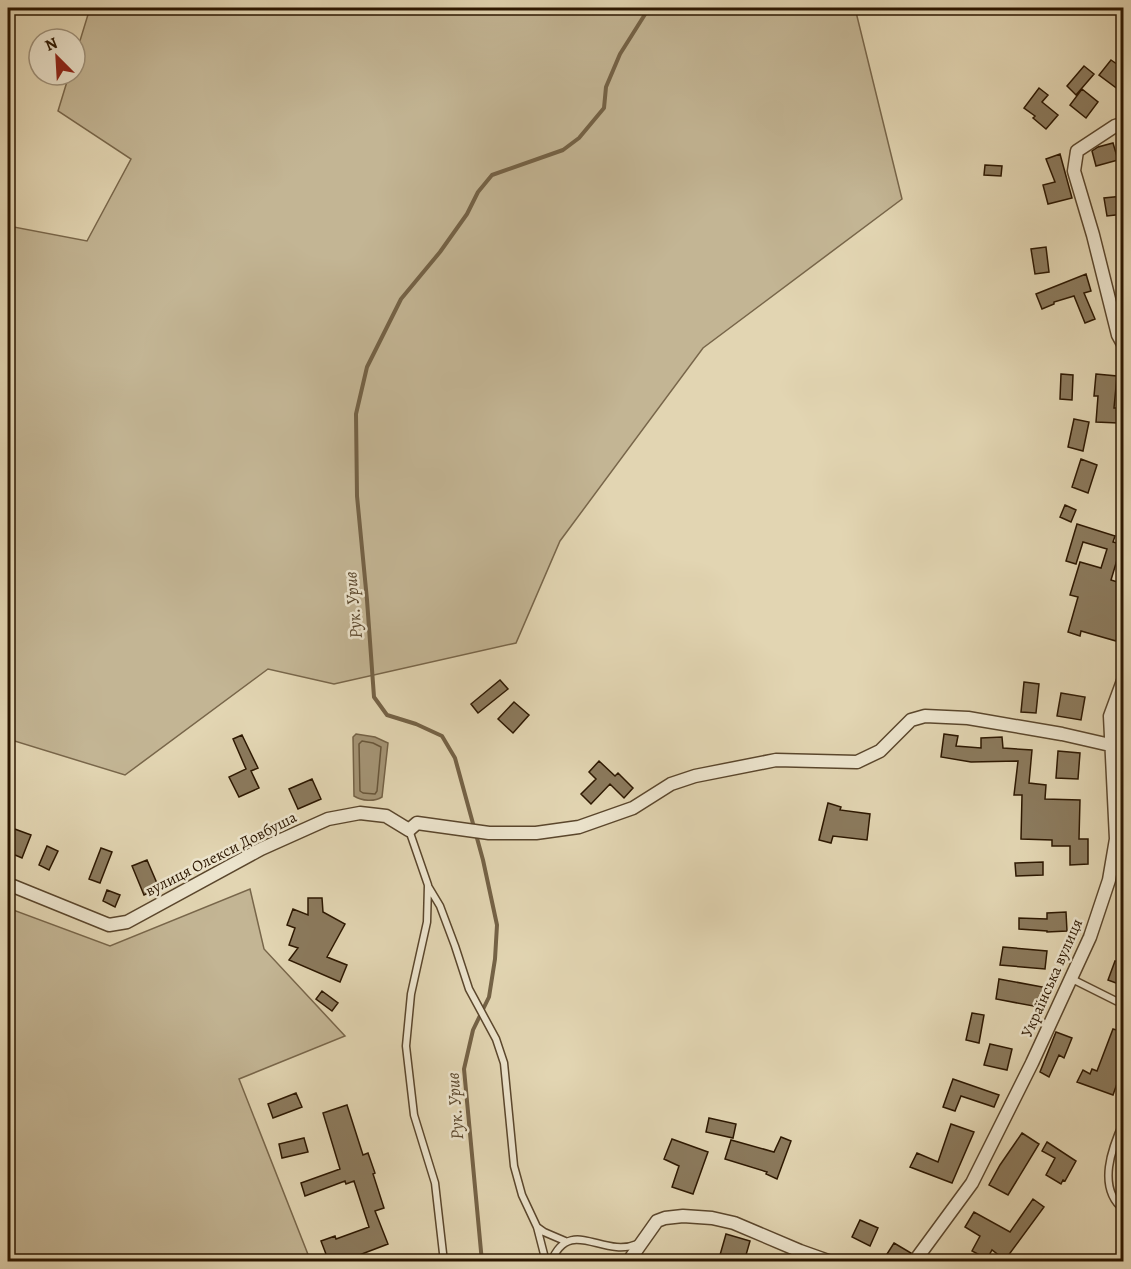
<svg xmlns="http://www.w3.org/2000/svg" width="1131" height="1269" viewBox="0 0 1131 1269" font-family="Alegreya,serif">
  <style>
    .green { fill: #c3b594; stroke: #78664a; stroke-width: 1.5 }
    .water { fill: #a49475; stroke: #746246; stroke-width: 1.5 }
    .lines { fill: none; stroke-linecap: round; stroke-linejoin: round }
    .shore { stroke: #68563a; stroke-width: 1.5 }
    .stream { stroke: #746246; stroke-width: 4 }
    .building { fill: #8b7a5d; stroke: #2c1700; stroke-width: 1.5 }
    .lane-casing { stroke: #5a462c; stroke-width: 9 }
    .street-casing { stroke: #5a462c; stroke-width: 15 }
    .lane { stroke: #ece4cd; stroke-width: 6 }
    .street { stroke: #ece4cd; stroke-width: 12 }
    .labels { text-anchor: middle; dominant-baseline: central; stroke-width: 5; stroke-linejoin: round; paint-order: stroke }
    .street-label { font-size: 16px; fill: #2c1700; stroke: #ece4cd }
    .water-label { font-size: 18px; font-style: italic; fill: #5c492f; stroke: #ece4cd }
  </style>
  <rect width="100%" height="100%" fill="#e2d5b2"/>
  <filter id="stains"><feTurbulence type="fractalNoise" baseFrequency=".00333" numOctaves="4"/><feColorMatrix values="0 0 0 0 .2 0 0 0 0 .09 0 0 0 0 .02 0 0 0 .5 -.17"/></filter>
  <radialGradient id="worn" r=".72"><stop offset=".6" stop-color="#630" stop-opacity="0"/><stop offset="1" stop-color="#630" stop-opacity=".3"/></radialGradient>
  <path class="green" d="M90,8H855L902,199L703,348L560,541L516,643L334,684L268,669L125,775L8,739V236L14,227L87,241L131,159L58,111L69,75H75V57Z
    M250,889L264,949L345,1036L239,1079L309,1257L302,1262L8,1261V908L110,946Z"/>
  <path class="water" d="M356,734L375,737L388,743L382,797C374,802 362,801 354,796L353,737Z"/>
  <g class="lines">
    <path class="shore" d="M362,741L373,743L381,747L377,791L375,794L363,793L360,791L359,744Z"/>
    <path class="stream" d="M482,1262L464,1069L473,1030L489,997L495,959L497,925L483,860L455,758L442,736L416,724L387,715L374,697L367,600L357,496L356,414L367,367L401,299L440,252L467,214L478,192L492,175L563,150L579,138L604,108L606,87L620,54L649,8"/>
  </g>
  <path class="building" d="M1111,60L1124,69V83L1119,90L1099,75Z
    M1084,66L1094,74L1076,95L1067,86Z
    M1039,88L1048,95L1042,102L1058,115L1046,129L1033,118L1035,116L1024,108Z
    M1082,89L1098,102L1086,118L1070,105Z
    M1113,143L1118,160L1096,166L1092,151L1098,147Z
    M1060,154L1072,198L1048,204L1043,185L1055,182L1046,159Z
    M985,165L1002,166L1001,176L984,175Z
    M1123,196L1124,214L1107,216L1104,198Z
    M1046,247L1049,272L1035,274L1031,249Z
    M1086,274L1091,291L1084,293L1095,319L1085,323L1074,296L1054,302V304L1042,309L1036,294Z
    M1061,374L1073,375L1072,400L1060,399Z
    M1096,374L1117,376L1114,408H1119L1118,423L1096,422L1098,396H1094Z
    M1074,419L1089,422L1083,451L1068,447Z
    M1081,459L1097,465L1088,493L1072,487Z
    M1065,505L1076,510L1071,522L1060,517Z
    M1077,524L1115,536L1113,542L1124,545V562L1117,560L1111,580L1124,584V617L1116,641L1081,631L1080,636L1068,632L1078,597L1070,595L1080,562L1101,568L1107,549L1083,542L1076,564L1066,561Z
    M500,680L508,689L478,713L471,704Z
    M1024,682L1039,684L1036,713L1021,712Z
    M1061,693L1085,697L1081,720L1057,716Z
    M514,702L529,715L513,733L498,719Z
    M944,734L958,736L956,746L981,748V738L1002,737L1003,748L1032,750L1029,783L1046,785L1045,799L1080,800L1079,839H1088V864L1070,865V846H1052V840L1021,839L1022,795H1014L1018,761L971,762L941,757Z
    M242,735L258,768L251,771L259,788L239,797L229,777L246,769L233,739Z
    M1058,751L1080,753L1078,779L1056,778Z
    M599,761L615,776L618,773L633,788L624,798L610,784L591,804L581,794L596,779L589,772Z
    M312,779L321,799L298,809L289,789Z
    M828,803L841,807L840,810L870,814L867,840L833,836L831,843L819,840Z
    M12,828L31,835L22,858L8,852V839Z
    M47,846L58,851L49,870L39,865Z
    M101,848L112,852L100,883L89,879Z
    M147,860L159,888L144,895L132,866Z
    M1043,862V875L1016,876L1015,863Z
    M107,890L120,895L115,907L103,901Z
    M308,898H322L323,912L345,924L327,957L347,965L340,982L289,960L298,948L289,945L295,928L287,925L293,909L308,915Z
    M1066,912L1067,931L1047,932V931L1019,929V918L1047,919V913Z
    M1003,947L1047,951L1045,969L1000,965Z
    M1115,961L1124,964V986L1108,980Z
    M999,979L1048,988L1044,1008L996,999Z
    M322,991L338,1003L332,1011L316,999Z
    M972,1013L984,1015L979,1043L966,1040Z
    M1113,1029L1124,1032V1080L1119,1078L1113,1095L1077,1082L1083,1070L1090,1074L1092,1069L1097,1071Z
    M1056,1032L1072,1038L1064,1058L1059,1055L1049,1077L1040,1072Z
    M990,1044L1012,1049L1007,1070L984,1065Z
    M953,1079L999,1095L994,1107L961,1096L955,1111L943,1107Z
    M296,1093L302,1107L273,1118L268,1104Z
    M347,1105L363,1155L368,1153L375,1173L373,1174L384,1208L375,1211L388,1244L341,1262H329L321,1241L335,1236L336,1239L369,1227L354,1181L346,1184L345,1181L305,1196L301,1183L340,1169L323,1113Z
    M709,1118L736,1124L733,1138L706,1132Z
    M951,1124L974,1132L952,1183L910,1167L917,1153L938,1162Z
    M1022,1133L1039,1144L1008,1195L989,1185L1000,1165Z
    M781,1137L791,1141L777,1179L766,1174L767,1172L725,1159L731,1140L774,1152Z
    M304,1138L308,1152L282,1158L279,1144Z
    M672,1139L708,1152L693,1194L672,1187L679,1166L664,1159Z
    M1047,1142L1076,1161L1065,1181L1063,1180L1061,1184L1046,1175L1055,1158L1042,1151Z
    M1033,1199L1044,1207L1005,1260L992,1250L987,1259L972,1251L980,1236L965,1227L974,1212L1010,1232Z
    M860,1220L878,1228L870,1246L852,1237Z
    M726,1234L750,1241L744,1262H718Z
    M894,1243L911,1253L906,1262H899L887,1254Z"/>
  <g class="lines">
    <defs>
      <path id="lane" d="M409,830L428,885L427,922L411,994L406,1046L414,1115L435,1183L444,1262
        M428,886L440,906L455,946L469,989L496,1039L504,1063L514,1166L522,1195L537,1227L546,1262
        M1072,979L1124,1005
        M1124,1121C1112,1147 1096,1188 1124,1210
        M537,1227L544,1232L565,1241
        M551,1262C570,1215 603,1259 637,1244"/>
      <path id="street" d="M1124,123L1115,126L1077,151L1074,171L1093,235L1118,335L1124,346
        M8,884L109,925L127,922L261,849L328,819L360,813L386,816L409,830L417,823L489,833H536L579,827L633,808L671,784L695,776L776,760L857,762L880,751L911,720L925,716L968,718L1062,734L1110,745L1124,743
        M628,1262L657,1221L665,1218L683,1216L712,1218L734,1223L800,1251L831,1262
        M914,1262L972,1183L1032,1063L1090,937L1109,880L1116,839L1110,716L1124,678"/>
    </defs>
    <use href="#lane" class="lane-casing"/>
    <use href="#street" class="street-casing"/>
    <use href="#lane" class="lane"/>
    <use href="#street" class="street"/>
  </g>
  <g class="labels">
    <g class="street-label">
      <text transform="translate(221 854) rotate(-27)">вулиця Олекси Довбуша</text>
      <text transform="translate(1052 978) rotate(-66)">Українська вулиця</text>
    </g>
    <g class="water-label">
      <text transform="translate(353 605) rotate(-95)">Рук. Урив</text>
      <text transform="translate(455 1106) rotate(-94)">Рук. Урив</text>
    </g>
  </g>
  <rect width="1131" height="1269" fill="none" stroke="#e2d5b2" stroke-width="30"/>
  <rect x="9" y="9" width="1113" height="1251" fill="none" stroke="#2c1700" stroke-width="3"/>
  <rect x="15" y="15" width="1101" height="1239" fill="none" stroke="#2c1700" stroke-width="1.5"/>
  <g transform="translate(57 57) rotate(336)"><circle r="28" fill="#ece4cd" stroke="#9f927b" stroke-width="1.5"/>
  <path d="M0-4.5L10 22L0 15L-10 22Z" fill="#8f2418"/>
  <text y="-9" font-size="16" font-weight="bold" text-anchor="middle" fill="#2c1700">N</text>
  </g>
  <rect width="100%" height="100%" filter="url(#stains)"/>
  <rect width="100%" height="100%" fill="url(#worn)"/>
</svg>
